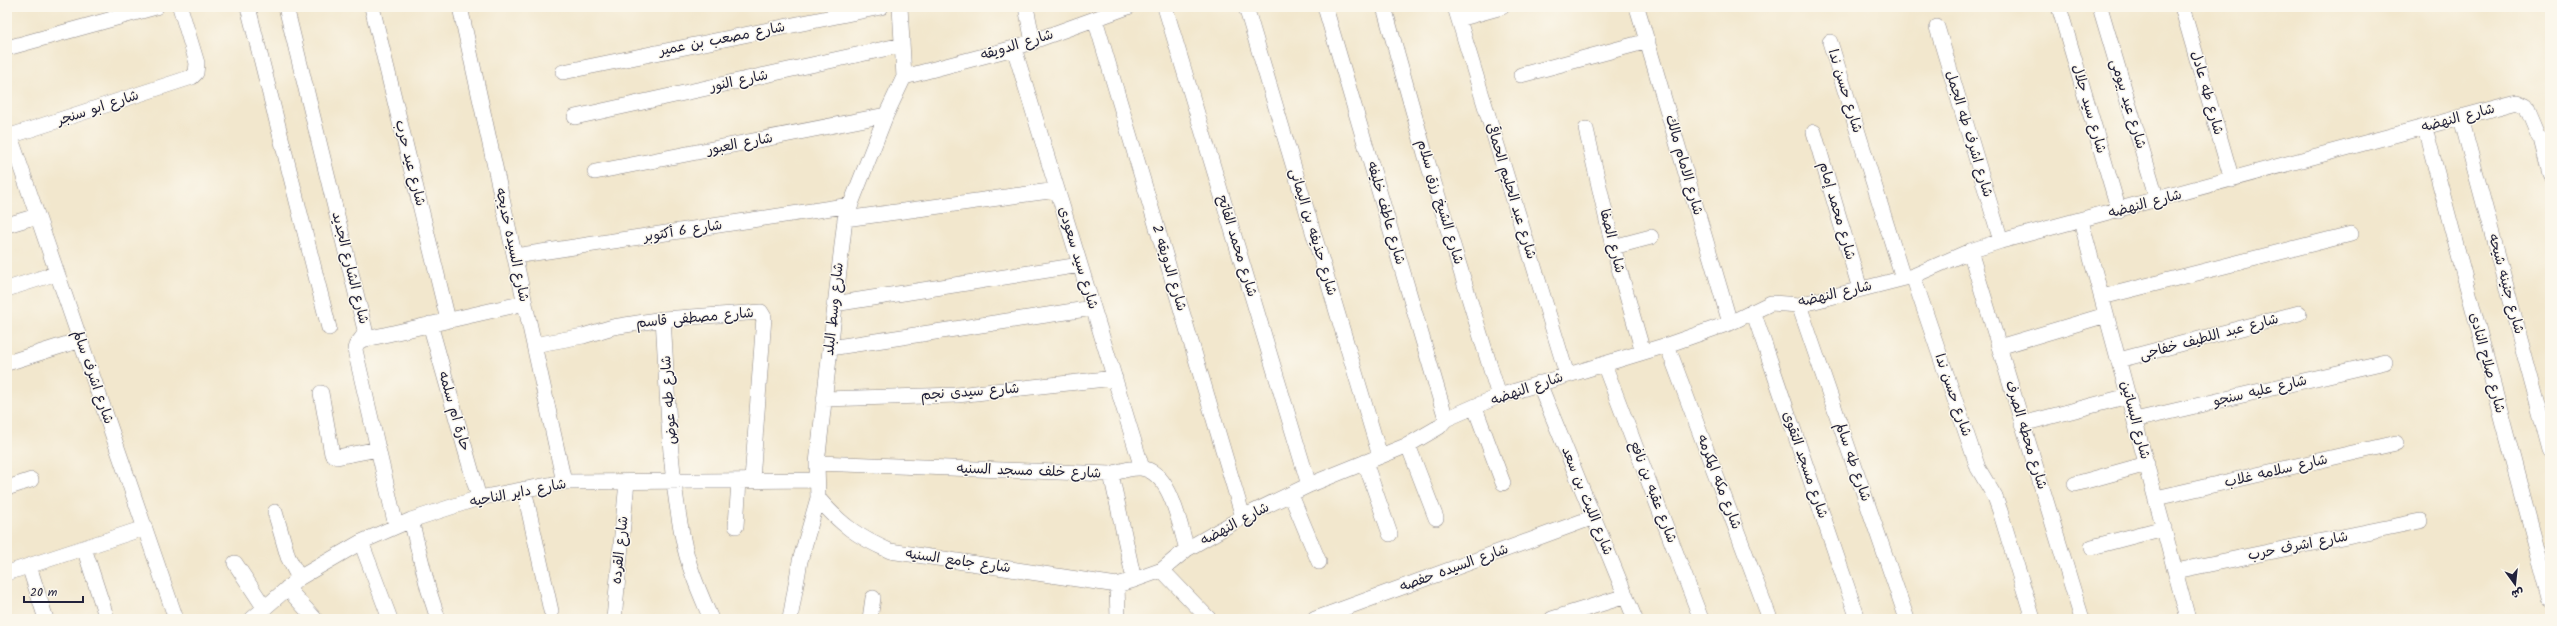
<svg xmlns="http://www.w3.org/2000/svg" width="2557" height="626" viewBox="0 0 2557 626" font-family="Kalam,'Playpen Sans Arabic',sans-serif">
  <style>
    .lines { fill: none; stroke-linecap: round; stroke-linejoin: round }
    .street-casing { stroke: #8a8484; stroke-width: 16 }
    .street { stroke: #fff; stroke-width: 15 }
    .labels { text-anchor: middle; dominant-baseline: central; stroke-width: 3; stroke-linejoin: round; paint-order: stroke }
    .street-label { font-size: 14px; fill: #22223b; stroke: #fbf7ec }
  </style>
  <rect width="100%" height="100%" fill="#fbf7ec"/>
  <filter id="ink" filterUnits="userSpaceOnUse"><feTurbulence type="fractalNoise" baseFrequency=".025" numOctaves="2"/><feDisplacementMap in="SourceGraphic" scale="8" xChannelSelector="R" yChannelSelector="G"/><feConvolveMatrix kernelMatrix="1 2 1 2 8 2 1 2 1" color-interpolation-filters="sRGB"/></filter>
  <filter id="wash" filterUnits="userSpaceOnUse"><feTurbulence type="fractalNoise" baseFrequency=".012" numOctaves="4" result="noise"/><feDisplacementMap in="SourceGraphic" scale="16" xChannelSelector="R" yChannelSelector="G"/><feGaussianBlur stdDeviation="0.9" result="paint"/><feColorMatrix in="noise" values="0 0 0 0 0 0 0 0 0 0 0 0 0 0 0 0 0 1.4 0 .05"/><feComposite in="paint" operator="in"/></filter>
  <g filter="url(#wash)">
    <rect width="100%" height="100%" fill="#f2e7cd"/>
  </g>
  <g filter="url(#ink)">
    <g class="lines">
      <defs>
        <path id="street" d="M248,7L329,328
          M286,7L365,330C365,340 355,341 355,350L396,526
          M372,7L448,320
          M460,7L564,482
          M1026,7L1033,42
          M1165,7L1309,485
          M1246,7L1380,456
          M1325,7L1446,419
          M1384,7L1426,157L1499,396
          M1455,7L1567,375
          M1637,7L1730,323
          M2059,7L2119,211
          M2100,7L2157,200
          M2182,7L2232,180
          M1095,19L1243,517
          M1459,19L1502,7
          M1937,27L2001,241
          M1830,42L1903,278
          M7,48L156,7
          M1014,48L1142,468
          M563,72L881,7
          M1521,75L1648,41
          M904,77L1014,48L1128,7
          M575,117L902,45
          M2461,118L2550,450
          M2425,128L2550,598
          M1586,129L1613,247L1643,352
          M1814,132L1860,289
          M10,136L176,619
          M7,137L192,77L196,73L197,63L180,7
          M2541,139L2550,175
          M595,172L886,115
          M845,219L1057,190
          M2081,221L2188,619
          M7,225L37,216
          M1613,247L1651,237
          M1970,251L2082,619
          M515,256L851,205
          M1913,276L1978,468L1995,497L2000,511L2033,619
          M7,289L57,273
          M2102,297L2351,234
          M834,304L1080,265
          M1799,305L1907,619
          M1753,311L1858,619
          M663,319C668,392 668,467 683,539C688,567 700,593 711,619
          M430,324L479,498
          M362,340L525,303
          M534,345L583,336L613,327L663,319L761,312L764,317L752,480
          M1667,345L1770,619
          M1999,347L2106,315
          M830,348L1093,308
          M2119,360L2299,313
          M7,363L80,340
          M1604,364L1701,619
          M1539,383L1635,619
          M321,393L332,454L337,457L378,449
          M824,399L957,395L1115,378
          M1475,408L1503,483
          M2135,420L2385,362
          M2022,424L2128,396
          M1408,445L1436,518
          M1365,462L1390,534
          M817,463L1111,474C1121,471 1131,467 1141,468C1172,472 1179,525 1187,549
          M1111,474L1134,580
          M2075,484L2147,464
          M7,488L31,480
          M524,489L551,611
          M1291,495L1319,562
          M818,498C841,525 858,537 890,551L1117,585L1134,580L1162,570L1187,549L1243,517L1309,485L1408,445L1439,427L1446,419L1499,396L1667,345L1730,323L1771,303L1799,305L1913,276L1970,251L2001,241L2517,102L2526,106L2539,137L2550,142
          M2156,498L2396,443
          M275,512L288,557L299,578
          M411,520L428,588L438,619
          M736,526L739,481
          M361,542L390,619
          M2092,547L2164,528
          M84,548L107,619
          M235,563L264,607
          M29,566L46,619
          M1162,570L1209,619
          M2176,571L2420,521
          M7,573L144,528
          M1117,585L1118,619
          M287,588L315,619
          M252,619L299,578L361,542L411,520L479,498L564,482L817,480
          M614,619L627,482
          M790,619L800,561L818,498L817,463L845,219L886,115L904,77L900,7
          M870,619L873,598
          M1315,619L1594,517
          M1552,619L1626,596"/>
      </defs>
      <use href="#street" class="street-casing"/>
      <use href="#street" class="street"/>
    </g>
  </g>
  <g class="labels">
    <g class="street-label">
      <text transform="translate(722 39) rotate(-11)">شارع مصعب بن عمير</text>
      <text transform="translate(1017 45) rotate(-17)">شارع الدويقه</text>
      <text transform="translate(739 81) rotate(-12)">شارع النور</text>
      <text transform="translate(1845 91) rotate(73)">شارع حسن ندا</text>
      <text transform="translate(2207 93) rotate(74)">شارع طه عادل</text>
      <text transform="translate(2128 104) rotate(73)">شارع عيد بيومى</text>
      <text transform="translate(98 108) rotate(-18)">شارع ابو سنجر</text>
      <text transform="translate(2089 109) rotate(74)">شارع سيد جلال</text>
      <text transform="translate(2458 118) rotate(-15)">شارع النهضه</text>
      <text transform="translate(1969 134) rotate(73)">شارع اشرف طه الجمل</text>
      <text transform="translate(740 144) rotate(-11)">شارع العبور</text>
      <text transform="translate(410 163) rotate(76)">شارع عيد حرب</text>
      <text transform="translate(1684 165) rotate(74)">شارع الامام مالك</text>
      <text transform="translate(1511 191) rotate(73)">شارع عبد الحليم الحماقى</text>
      <text transform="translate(1440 202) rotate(73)">شارع الشيخ رزق سلام</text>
      <text transform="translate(2145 204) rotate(-15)">شارع النهضه</text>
      <text transform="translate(1837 211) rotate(74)">شارع محمد إمام</text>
      <text transform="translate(1386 213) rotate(74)">شارع عاطف خليفه</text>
      <text transform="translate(683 231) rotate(-9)">شارع 6 أكتوبر</text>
      <text transform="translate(1313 232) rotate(73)">شارع حذيفه بن اليمانى</text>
      <text transform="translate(1612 241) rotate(76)">شارع الصفا</text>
      <text transform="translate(512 245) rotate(78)">شارع السيده خديجه</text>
      <text transform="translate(1237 246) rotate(73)">شارع محمد الفاتح</text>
      <text transform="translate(1078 258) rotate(73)">شارع سيد سعودى</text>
      <text transform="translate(350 268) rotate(76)">شارع الشارع الجديد</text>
      <text transform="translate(1169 268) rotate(73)">شارع الدويقه 2</text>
      <text transform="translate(2506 284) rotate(75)">شارع جنينه شيحه</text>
      <text transform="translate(1835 294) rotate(-13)">شارع النهضه</text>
      <text transform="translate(834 309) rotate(-84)">شارع وسط البلد</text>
      <text transform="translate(695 318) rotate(-5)">شارع مصطفى قاسم</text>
      <text transform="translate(2209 337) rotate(-15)">شارع عبد اللطيف خفاجى</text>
      <text transform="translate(2487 363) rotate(75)">شارع صلاح النادى</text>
      <text transform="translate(93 377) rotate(71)">شارع اشرف سالم</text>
      <text transform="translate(1527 389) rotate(-19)">شارع النهضه</text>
      <text transform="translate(2260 391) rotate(-13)">شارع عليه سنجو</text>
      <text transform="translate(970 392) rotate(-4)">شارع سيدى نجم</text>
      <text transform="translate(1953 395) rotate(71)">شارع حسن ندا</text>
      <text transform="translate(669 400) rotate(-94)">شارع طه عوض</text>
      <text transform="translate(454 411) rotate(74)">حارة ام سلمه</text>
      <text transform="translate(2135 420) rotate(75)">شارع البساتين</text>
      <text transform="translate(2026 435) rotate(73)">شارع محطه الصرف</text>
      <text transform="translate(1853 462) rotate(71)">شارع طه سالم</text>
      <text transform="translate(1805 465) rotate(71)">شارع مسجد التقوى</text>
      <text transform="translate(1029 471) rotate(2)">شارع خلف مسجد السنيه</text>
      <text transform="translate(2276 471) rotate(-13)">شارع سلامه غلاب</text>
      <text transform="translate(1719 482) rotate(69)">شارع مكه المكرمه</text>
      <text transform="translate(1653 492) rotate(69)">شارع عقبه بن نافع</text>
      <text transform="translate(518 493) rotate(-11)">شارع داير الناحيه</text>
      <text transform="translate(1587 501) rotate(68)">شارع الليث بن سعد</text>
      <text transform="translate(1235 524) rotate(-28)">شارع النهضه</text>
      <text transform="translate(2298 546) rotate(-11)">شارع اشرف حرب</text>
      <text transform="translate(620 550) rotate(-84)">شارع القرده</text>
      <text transform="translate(958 561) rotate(8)">شارع جامع السنيه</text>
      <text transform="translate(1454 568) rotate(-20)">شارع السيده حفصه</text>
    </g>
  </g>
  <rect width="2557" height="626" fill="none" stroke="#fbf7ec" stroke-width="24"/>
  <g transform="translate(2515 584) rotate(165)" stroke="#fbf7ec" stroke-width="3" paint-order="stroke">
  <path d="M0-3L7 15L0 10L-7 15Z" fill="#22223b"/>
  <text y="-6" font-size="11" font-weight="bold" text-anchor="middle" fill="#22223b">ش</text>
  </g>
  <path d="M24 596v6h59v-6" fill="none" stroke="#22223b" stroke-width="2"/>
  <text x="30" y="596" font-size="12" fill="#22223b" stroke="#fbf7ec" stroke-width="3" paint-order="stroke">20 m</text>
</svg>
